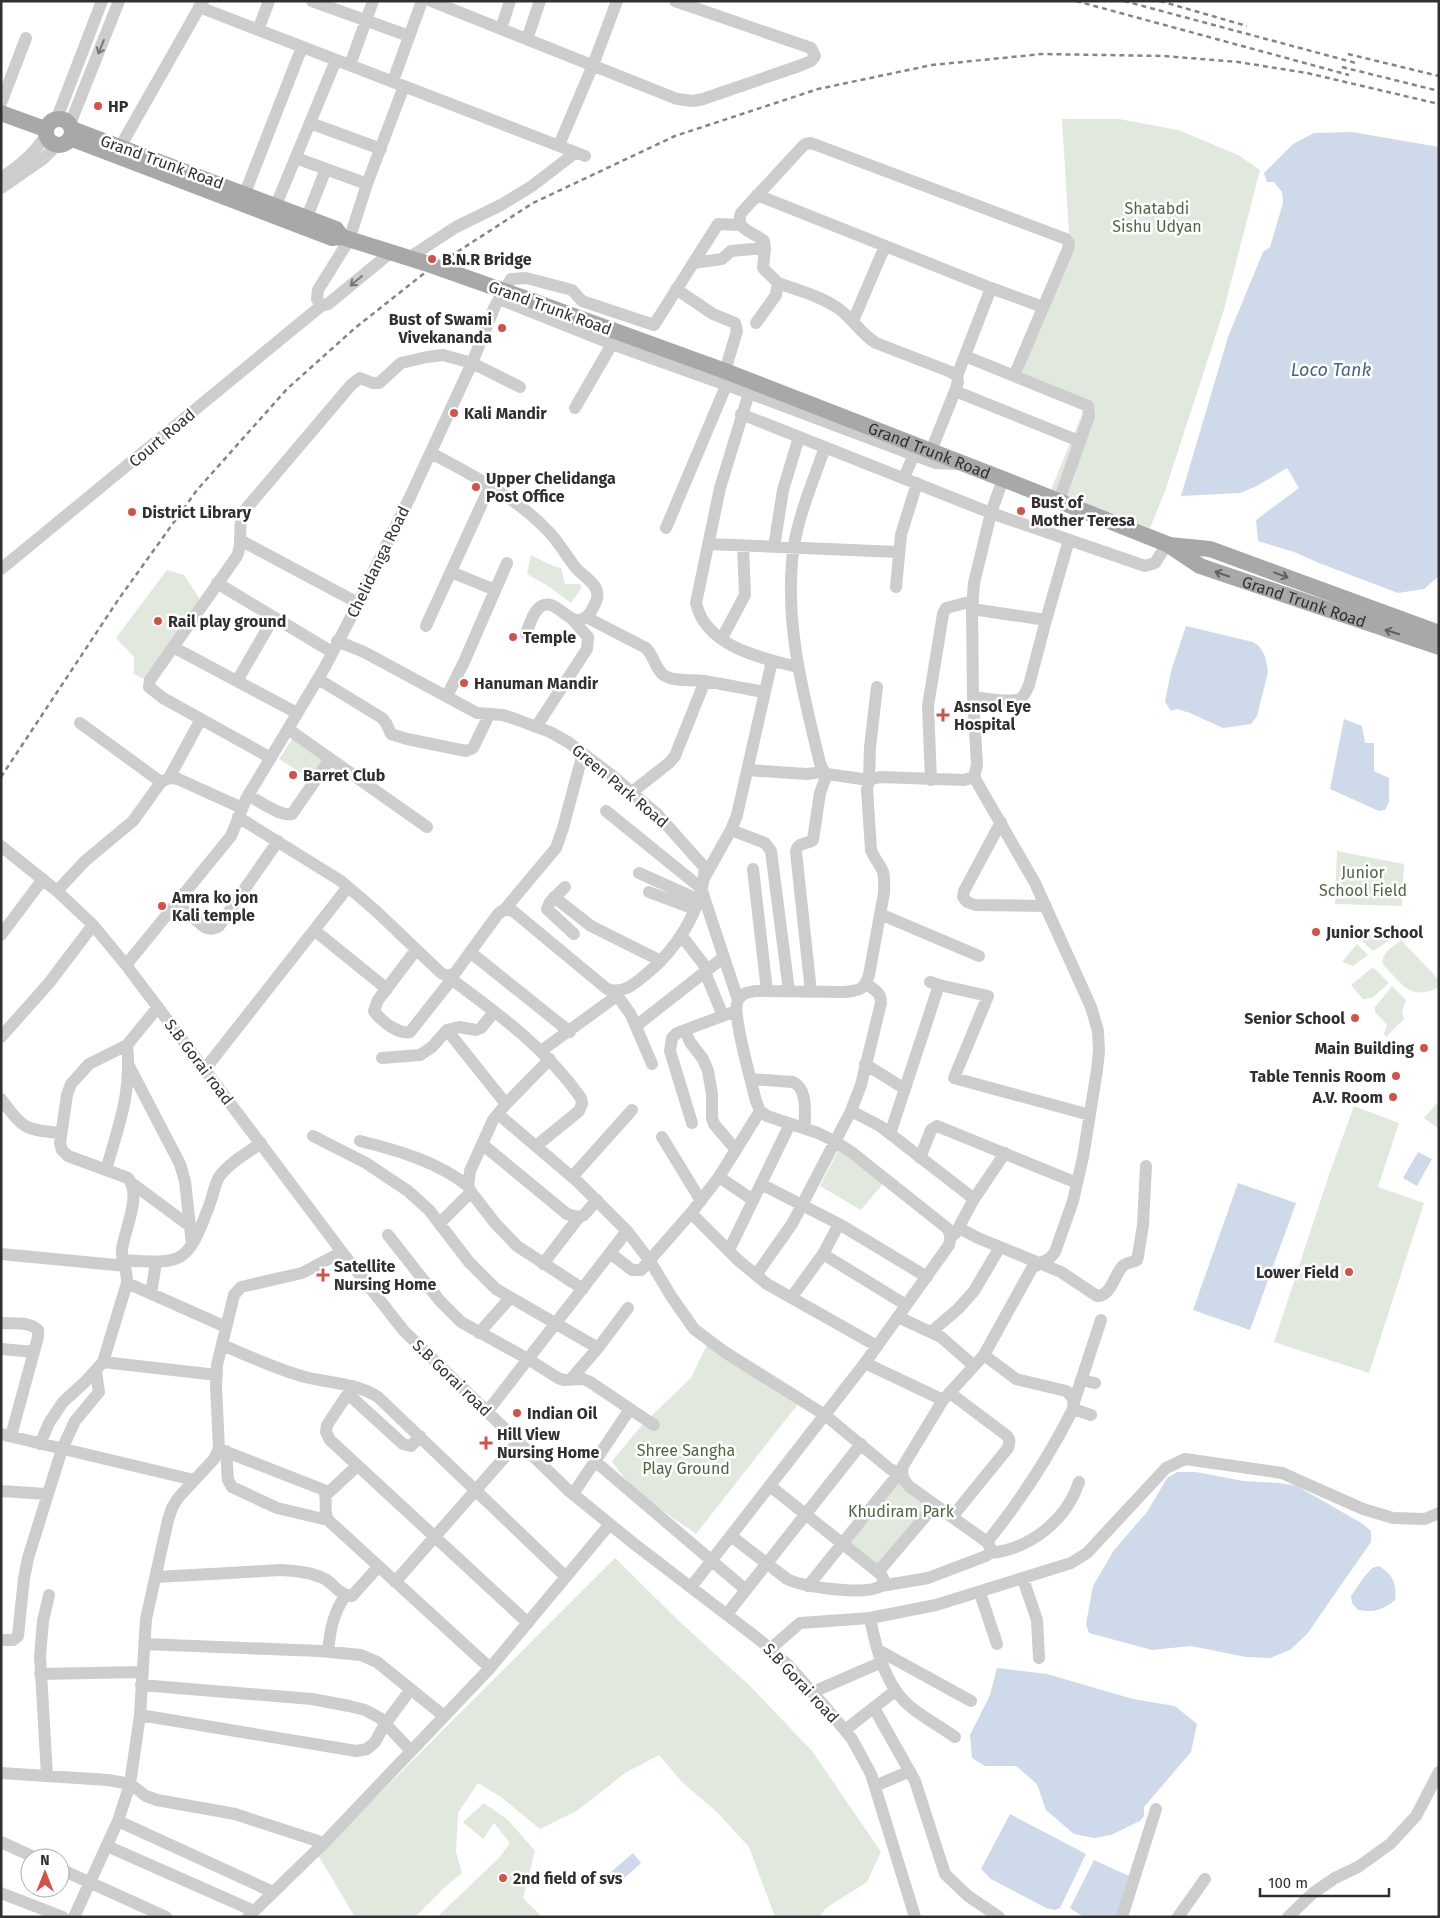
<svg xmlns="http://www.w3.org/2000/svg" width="1440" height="1918" viewBox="0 0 1440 1918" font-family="'Fira Sans',sans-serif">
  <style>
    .green { fill: #e1e8dd }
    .water { fill: #cedae9 }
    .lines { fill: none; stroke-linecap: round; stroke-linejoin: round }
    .minor { stroke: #cdcdcd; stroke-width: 12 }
    .major { stroke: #a8a8a8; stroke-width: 16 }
    .rail { stroke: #858585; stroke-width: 2.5; stroke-dasharray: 5 4; stroke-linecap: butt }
    .major-bridge { stroke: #a8a8a8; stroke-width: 16 }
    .oneway { stroke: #777 }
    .oneway2 { stroke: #606060 }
    .poi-dot { fill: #d15348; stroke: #fff; stroke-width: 2 }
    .labels { text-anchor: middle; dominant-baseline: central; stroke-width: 5; stroke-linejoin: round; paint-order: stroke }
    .poi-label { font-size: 16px; font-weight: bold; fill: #303030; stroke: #fff; text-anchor: start }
    .street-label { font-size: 16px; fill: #303030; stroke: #fff }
    .park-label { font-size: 16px; fill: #4e6742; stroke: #fff }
    .water-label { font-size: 18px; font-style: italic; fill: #476589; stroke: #fff }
  </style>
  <rect width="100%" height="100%" fill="#fff"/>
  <path class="green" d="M1062,119H1119L1178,130L1238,155L1260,170L1223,313L1165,491L1150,528L1050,492L1087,402L1021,377L1069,235Z
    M531,555L553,566L561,568L565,584H579L582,587L571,603L548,586L527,574Z
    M167,570L184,575L201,601L146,680L134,674V657L116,638Z
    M294,736L327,757L311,779L279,759Z
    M1337,851L1404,864L1402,906L1335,904Z
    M1381,929L1394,937L1373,951L1361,940Z
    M1401,940L1439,980V987L1437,988C1409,1001 1402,983 1383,965C1380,953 1393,947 1401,940Z
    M1357,944L1368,955L1353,966L1342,962Z
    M1372,968L1375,969L1389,983L1372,998L1363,999L1351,985Z
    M1392,986L1406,1000L1402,1011L1404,1019L1386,1037L1384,1034L1387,1025L1375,1012V1007Z
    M1439,1101V1129L1424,1118Z
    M1354,1106L1399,1123L1378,1187L1424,1203L1369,1373L1274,1342L1330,1172Z
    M840,1147L886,1180L861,1210L820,1186Z
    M711,1336L805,1395L696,1534C668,1514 630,1491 612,1461L642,1425L691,1378Z
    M898,1482L931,1506L876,1570L846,1548Z
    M615,1558L680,1622L749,1685L812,1751L881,1852L867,1882L826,1908L819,1917H775L749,1847L717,1812L683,1783L659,1755L625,1773L578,1810L540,1829L501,1797L478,1783L458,1813L456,1852L462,1873L445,1887L415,1917H355L318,1855Z
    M484,1803L508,1820L535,1851L523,1898L542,1917H437L499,1858L510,1843L494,1823L483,1839L463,1822Z"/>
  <path class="water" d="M1352,132L1439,147V576L1424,589L1398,593L1319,563L1294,552L1258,541L1256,520L1299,488L1287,468L1257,486L1240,493L1181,496L1228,337L1263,252L1270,247L1283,203L1282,192L1274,182H1267L1264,173L1293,144L1314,133Z
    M1186,626L1253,642L1259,646L1265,656L1268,672L1257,716L1251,724L1223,728L1190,713L1177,709L1171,711L1165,702L1171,671Z
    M1344,719L1362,726L1365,743H1374V771L1389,778V802L1385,810L1379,811L1330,789Z
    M1418,1152L1432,1159L1417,1186L1403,1178Z
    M1238,1183L1296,1203L1250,1330L1193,1310Z
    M1177,1472H1196L1243,1481L1280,1483L1297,1486L1363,1524L1371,1531V1542L1307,1634L1290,1650L1270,1658L1246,1657L1191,1646L1152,1650L1089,1633L1086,1624L1093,1586L1114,1550L1147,1512L1167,1478Z
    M1379,1566C1393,1575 1397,1583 1395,1600C1383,1610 1373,1613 1358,1610L1352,1603L1351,1596L1364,1577L1372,1568Z
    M997,1668L1047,1674L1133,1699L1175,1706L1197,1724L1191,1752L1144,1807V1816L1140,1821L1111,1835L1094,1838L1074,1834L1046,1810L1037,1784L1016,1766H985L972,1758L970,1735L990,1695Z
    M1010,1814L1086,1854L1060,1908L1055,1910L1046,1908L991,1879L981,1869Z
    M633,1853L641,1863L620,1882L611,1872Z
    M1094,1860L1129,1876L1118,1917H1083L1070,1908Z"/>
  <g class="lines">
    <path class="minor" d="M312,1L409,36
      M431,1L677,99L693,101L703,99L799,66L811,61L815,56L811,48L675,1
      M199,7L585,156
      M501,29L510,1
      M258,30L269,1
      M527,39L540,1
      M350,65L373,1
      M393,81L422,1
      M1,103L26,38
      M57,118L102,1
      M310,123L381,149
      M70,124L119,1
      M559,145L593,65L617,1
      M120,147L203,1
      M296,158L367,184
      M1,178C21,165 32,155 46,136
      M1,188L43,159L57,145
      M245,193L302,47
      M757,195L991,288L1043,307
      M276,205L336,60
      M307,217L326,169
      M407,259L456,227L501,205L532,186L575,153
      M693,263L722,259L731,251L765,248
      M778,283C797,290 821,296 839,309C853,319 861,334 876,343L951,372L957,376L958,382L955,391L931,451
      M676,289L713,314L735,323L737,331L725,371
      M499,299L612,344L749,393L935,463L957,464
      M321,306L317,299L318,290L349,240L367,184L404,86
      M853,321L885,246
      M756,323L776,295L778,283L763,268L765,248L764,241C754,232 734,230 741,213L803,146L806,144L811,143L1066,239L1069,243L1068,249L1014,376
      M965,356L1088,406L1089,416L1058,503
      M957,376L991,288
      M955,391L1079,441
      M749,393L720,488L696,603C706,647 761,658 798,667
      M575,408L612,344
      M741,414L991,513L1145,566L1155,563L1167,544
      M825,447C814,479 800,511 794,545C783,619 803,693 820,763L823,770L827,774L869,780L870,747L877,687
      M431,453C472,475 516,497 548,531C559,542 566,556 576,568C586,579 604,587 595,604C593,608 591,613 587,616C570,632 557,595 540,607C533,612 529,626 526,634
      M904,478L914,454
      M666,528L726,386
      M240,540L358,603
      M708,544L898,552
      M774,547L783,490L799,437
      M1,569L321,306L328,304L390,253
      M451,572L495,590
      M217,583L332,652
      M896,587L901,535L917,483
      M972,609L1046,620
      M586,617L646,648C654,656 656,671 665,676C676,682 692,679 704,681C724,684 745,689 765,692
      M426,626L490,486
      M722,638L745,595L743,546
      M173,647L297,713
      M318,679L382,718L386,723L391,734L407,739L466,751L473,748L489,715
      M237,681L274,617
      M447,696L464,662L507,563
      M973,697C984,698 1012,704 1021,698C1025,695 1027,690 1029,685L1046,620L1069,540
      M80,723L161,782
      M536,727L587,649L588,637L572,619
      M288,729L427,827
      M271,758L163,698L149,687L150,680L237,556C244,540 236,526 245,510L351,385L360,378L373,383H379L401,363L427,357L443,355L472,363L520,387
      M747,770L807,774L815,773L823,770
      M169,778L201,719
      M931,780L928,706L943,614L946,608L973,601
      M632,792L669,763L675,756L705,681
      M248,795C259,801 281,817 292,814L330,759
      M606,811L701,888L738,1000
      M238,817L341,881L376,911L441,973L447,976L455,973L498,914L505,909L513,911L607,989C622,994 632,986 644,976C676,951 702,910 705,868L657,814L614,777L568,742L550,732L518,720L503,715L477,713L364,652L337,641
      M1001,822L964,891L963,897L967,902L975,905L1046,906
      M731,830L765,843L771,851L789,991
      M1,846L57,891L93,925L126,965L342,1252L404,1331L568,1490L633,1543L761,1641L789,1666L828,1710L852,1739L871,1774L915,1917
      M753,869L767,991
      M639,873L697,899
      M704,878L731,830L737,815L772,661
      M565,887L550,902L547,909L574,934
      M57,891L85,861L133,821L161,782L169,778L178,779L242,808
      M649,892L694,909
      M554,897L591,926L661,961
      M176,903L203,926C209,930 213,930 219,926L278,841
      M505,909L556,848L563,828L583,753
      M880,914L979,956
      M314,930L387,989
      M1,935L43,879
      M681,935L708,970
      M416,950L378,1000L374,1011C381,1021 399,1035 410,1032L452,979
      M470,952L570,1032
      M126,965L231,836L246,799L325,667L350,619L410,497L472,363L495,306L511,279L526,278L572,290L582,301L654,325L718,224L740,225
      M705,972L723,1016
      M447,976C497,1013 545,1047 581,1098L582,1104L579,1111L536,1146
      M930,982L939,985L988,996L954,1078L1090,1115
      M615,992L631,1015L652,1064
      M811,992L796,852C797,842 806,845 813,840L820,793L827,774
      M636,1026L724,957
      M447,1030L506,1104
      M685,1030L690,1042L703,1059L708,1071L712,1094V1118L714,1124L736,1150
      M1,1037L49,983L93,925
      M541,1051L618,995
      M382,1058L420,1055L432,1047L447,1030L459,1027L476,1030L481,1028L494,1012
      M550,1059L506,1104L493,1120L470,1171L468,1186L471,1192L495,1223L517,1246L583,1289
      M865,1064L905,1089
      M129,1066L180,1164L185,1181L192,1245
      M205,1069L348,887
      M751,1079L793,1082C809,1090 804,1113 805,1128
      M1,1099C23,1128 24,1130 61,1133
      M851,1111L880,1126L974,1199
      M498,1114L578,1182L627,1231L650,1261L671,1296L694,1329L726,1353L825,1415L890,1469L901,1474L892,1482L808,1586
      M692,1123L670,1051L672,1038L677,1033L736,1011
      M890,1134L939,985
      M313,1136L366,1163L408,1191L429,1210L469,1262L496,1289L598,1348
      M662,1137L701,1201
      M360,1141C397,1150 438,1162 468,1186
      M482,1144L567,1214L579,1217L584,1215L597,1200
      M920,1158L931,1130L937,1126L1077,1183
      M106,1170C119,1124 132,1093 127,1045
      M572,1177L632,1110
      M719,1177L753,1200
      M133,1184L191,1227
      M761,1184L839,1224L927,1277
      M691,1213L739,1261L767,1284L877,1346
      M440,1223L471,1192
      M959,1228L978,1238L1061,1272L1097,1296C1111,1296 1114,1276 1122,1267C1126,1262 1132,1263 1137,1260L1138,1256L1143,1225L1146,1166
      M955,1234L974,1199L1005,1153
      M388,1235L440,1301L461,1322L528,1359L558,1378L564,1380L583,1379L590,1382L654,1425
      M729,1250L790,1124
      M610,1253L632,1270H641L691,1213L719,1177L760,1111
      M1,1254L126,1266
      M823,1254L906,1305
      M122,1260C183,1264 187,1265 209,1206C213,1196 214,1186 219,1177C229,1163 247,1153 261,1143
      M543,1264L579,1217
      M756,1275L792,1224L851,1111L861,1085L881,1003C881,992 875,990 866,984
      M127,1283L226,1327
      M151,1294L156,1262
      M791,1298L823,1254L839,1224
      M898,1317L941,1337L974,1366
      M1,1323C14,1324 29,1321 38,1330V1337L11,1436
      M931,1332L958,1309L974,1291L1000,1247
      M479,1333L510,1298
      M222,1345C249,1356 276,1369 305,1377C329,1383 356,1383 378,1397L566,1577
      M1,1349L34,1352
      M984,1355L1016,1379L1066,1391C1073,1396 1074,1401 1073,1409C1049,1457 1021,1500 987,1542
      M103,1362L217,1375
      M865,1363L943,1400
      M571,1379L598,1348L628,1308
      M1081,1380L1095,1383
      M353,1386L327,1425L326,1432L330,1440L528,1623
      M950,1393L1006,1435C1010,1439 1010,1442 1008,1448L952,1517
      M348,1394L403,1444L411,1446L420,1436
      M1074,1402L1101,1320
      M1073,1409L1091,1415
      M487,1412L627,1231
      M1,1434L194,1480
      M40,1444L49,1423L63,1402L86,1381L103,1362L127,1283C128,1271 121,1261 122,1249C125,1229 142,1195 128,1178L68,1156L62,1150L60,1143L67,1095L71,1084L89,1064L127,1045L158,1007
      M219,1449L324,1490C328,1500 323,1510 328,1520L490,1668
      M226,1451L228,1480L232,1487L277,1508L328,1520
      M596,1462L746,1590
      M1,1491L47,1494
      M573,1494L630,1409
      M326,1495L357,1466
      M731,1536L787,1579C803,1587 866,1596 881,1586L884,1581L882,1576L878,1572L770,1486
      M990,1553C1030,1549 1066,1521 1079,1482
      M878,1572L935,1505
      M156,1577L281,1570C296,1571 311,1572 325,1579C335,1585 339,1595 352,1596L378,1567
      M1023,1579L1037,1620L1039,1658
      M395,1582L518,1442
      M881,1586L928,1578L986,1556L990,1553L991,1549L987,1542L910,1487C903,1480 901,1476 903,1466L943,1400L984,1355L1032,1268L1050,1258L1055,1252L1073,1201L1083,1157L1097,1070L1099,1051L1098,1031L1091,1007L1035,883L974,777
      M691,1587L865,1363L949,1245C951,1238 951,1234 947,1228L850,1151L834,1141L818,1133L767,1116L760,1111L756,1101C752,1083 731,1013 738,1000C742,993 749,992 755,991L845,992C860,990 864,990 869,975L884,893C884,887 885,879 883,872C880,864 874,858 871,850L867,789L869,780L880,777L964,780L974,777L977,765L973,697L972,609L974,583L991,513L1003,479
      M980,1593L997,1644
      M727,1614L861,1444
      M870,1618C876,1649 886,1688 912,1708C926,1719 941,1727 955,1737
      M1,1640H13L18,1636L24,1578L28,1558L62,1449L75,1421L99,1392L96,1372
      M144,1644L320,1651L361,1655L377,1662L444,1716
      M770,1649L800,1623L870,1618L936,1605L1071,1563L1087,1553L1166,1468L1185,1459L1282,1473L1363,1509L1393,1518L1425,1519L1439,1513
      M878,1650L971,1701
      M328,1652C330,1630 333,1614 345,1596
      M40,1674L142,1672
      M141,1685L312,1699L349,1706L365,1710L380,1718L411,1751
      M813,1692L882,1662
      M874,1708L915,1781L945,1874L968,1896L999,1917
      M140,1715L356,1751L367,1749L375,1742L385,1724L411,1689
      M845,1730L895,1691
      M1,1773L108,1780L130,1784L146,1796L157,1800L235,1814L324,1843
      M47,1775L40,1656L43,1621L49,1595
      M875,1786L910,1771
      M118,1821L273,1892
      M1,1842L36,1858
      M107,1846L254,1911
      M60,1869L166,1917
      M1,1893L63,1917
      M74,1917L118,1821L130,1784L140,1715L146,1619L168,1520L172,1508L178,1498L214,1459L219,1449L216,1386L217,1365L234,1295L241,1287L302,1273L342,1252
      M248,1917L324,1843L490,1668L610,1524
      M1122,1917L1156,1809
      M1178,1917L1205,1879
      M1288,1917L1313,1893L1335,1878L1358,1867L1390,1844L1416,1816L1439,1772"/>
    <g class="major">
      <path d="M1,113L45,129"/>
      <circle cx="59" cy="132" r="13"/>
      <path d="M70,138L332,238L342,237L336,229L72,129"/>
      <path d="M342,237L425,263"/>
      <path id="s1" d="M527,299L725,371L1003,479L1167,544L1200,566L1439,647"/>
      <path d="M1169,545L1210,549L1439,633"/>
    </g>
    <path class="rail" d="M1076,1L1349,75
      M1124,1L1356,63
      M1160,1L1247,26
      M1348,54L1439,76
      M1342,67L1439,91
      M1,777L118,600L197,490L287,389L355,328L422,275L443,261L533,203L675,136L818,89L932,65L1042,54L1164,56L1238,62L1307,73L1439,104"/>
    <path class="major-bridge" d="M425,263L527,299"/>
  </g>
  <defs><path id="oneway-shaft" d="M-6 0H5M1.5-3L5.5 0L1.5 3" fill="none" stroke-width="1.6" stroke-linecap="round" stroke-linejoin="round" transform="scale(1.25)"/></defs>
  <g class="oneway">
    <use href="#oneway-shaft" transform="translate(101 47) rotate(112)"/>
    <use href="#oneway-shaft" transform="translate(356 281) rotate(140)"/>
  </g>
  <g class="oneway2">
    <use href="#oneway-shaft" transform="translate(1222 574) rotate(-161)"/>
    <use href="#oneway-shaft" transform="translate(1281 575) rotate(20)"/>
    <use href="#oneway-shaft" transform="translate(1392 632) rotate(-162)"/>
  </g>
  <g class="poi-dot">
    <circle cx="98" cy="106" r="5"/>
    <circle cx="432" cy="259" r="5"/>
    <circle cx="502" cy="328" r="5"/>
    <circle cx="454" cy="413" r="5"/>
    <circle cx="476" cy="487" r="5"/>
    <circle cx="1021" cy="511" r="5"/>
    <circle cx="132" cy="512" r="5"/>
    <circle cx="158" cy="621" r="5"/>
    <circle cx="513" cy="637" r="5"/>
    <circle cx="464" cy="683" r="5"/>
    <path d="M940.5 707.5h5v5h5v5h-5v5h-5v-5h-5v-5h5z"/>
    <circle cx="293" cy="775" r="5"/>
    <circle cx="162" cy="906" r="5"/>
    <circle cx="1316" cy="932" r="5"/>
    <circle cx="1355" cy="1018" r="5"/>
    <circle cx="1424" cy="1048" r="5"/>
    <circle cx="1396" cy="1076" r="5"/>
    <circle cx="1393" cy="1097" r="5"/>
    <circle cx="1349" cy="1272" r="5"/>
    <path d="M320.5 1267.5h5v5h5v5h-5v5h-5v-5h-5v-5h5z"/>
    <circle cx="517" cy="1413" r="5"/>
    <path d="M483.5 1435.5h5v5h5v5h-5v5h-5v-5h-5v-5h5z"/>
    <circle cx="503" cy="1878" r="5"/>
  </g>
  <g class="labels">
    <g class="poi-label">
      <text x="108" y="106">HP</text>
      <text x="442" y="259">B.N.R Bridge</text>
      <text x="492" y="319" text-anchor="end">Bust of Swami<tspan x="492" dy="18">Vivekananda</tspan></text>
      <text x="464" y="413">Kali Mandir</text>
      <text x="486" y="478">Upper Chelidanga<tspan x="486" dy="18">Post Office</tspan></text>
      <text x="1031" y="502">Bust of<tspan x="1031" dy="18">Mother Teresa</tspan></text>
      <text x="142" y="512">District Library</text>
      <text x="168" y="621">Rail play ground</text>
      <text x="523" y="637">Temple</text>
      <text x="474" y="683">Hanuman Mandir</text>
      <text x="954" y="706">Asnsol Eye<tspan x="954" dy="18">Hospital</tspan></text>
      <text x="303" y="775">Barret Club</text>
      <text x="172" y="897">Amra ko jon<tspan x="172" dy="18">Kali temple</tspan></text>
      <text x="1326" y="932">Junior School</text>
      <text x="1345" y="1018" text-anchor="end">Senior School</text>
      <text x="1414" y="1048" text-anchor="end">Main Building</text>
      <text x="1386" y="1076" text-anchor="end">Table Tennis Room</text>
      <text x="1383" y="1097" text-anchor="end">A.V. Room</text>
      <text x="334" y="1266">Satellite<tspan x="334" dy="18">Nursing Home</tspan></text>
      <text x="1339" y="1272" text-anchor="end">Lower Field</text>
      <text x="527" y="1413">Indian Oil</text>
      <text x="497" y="1434">Hill View<tspan x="497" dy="18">Nursing Home</tspan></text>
      <text x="513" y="1878">2nd field of svs</text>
    </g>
    <g class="street-label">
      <text transform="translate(162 162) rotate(20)">Grand Trunk Road</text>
      <text transform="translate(550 308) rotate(20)">Grand Trunk Road</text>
      <text transform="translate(162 438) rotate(-40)">Court Road</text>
      <text stroke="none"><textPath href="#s1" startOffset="430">Grand Trunk Road</textPath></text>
      <text transform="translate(378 562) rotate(-64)">Chelidanga Road</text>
      <text stroke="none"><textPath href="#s1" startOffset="835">Grand Trunk Road</textPath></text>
      <text transform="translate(620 786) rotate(40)">Green Park Road</text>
      <text transform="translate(199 1062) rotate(53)">S.B Gorai road</text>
      <text transform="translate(452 1378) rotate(44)">S.B Gorai road</text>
      <text transform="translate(801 1683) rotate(47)">S.B Gorai road</text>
    </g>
    <g class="park-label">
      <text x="1157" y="208">Shatabdi<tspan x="1157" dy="18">Sishu Udyan</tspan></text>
      <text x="1363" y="872">Junior<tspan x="1363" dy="18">School Field</tspan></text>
      <text x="686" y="1450">Shree Sangha<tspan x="686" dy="18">Play Ground</tspan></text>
      <text x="901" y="1511">Khudiram Park</text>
    </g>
    <g class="water-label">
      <text x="1331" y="370">Loco Tank</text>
    </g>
  </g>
  <rect width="1440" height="1918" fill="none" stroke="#303030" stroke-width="5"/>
  <g transform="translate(45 1873)"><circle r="24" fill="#ffffff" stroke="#acacac"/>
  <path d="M0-4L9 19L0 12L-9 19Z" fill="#d15348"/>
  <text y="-8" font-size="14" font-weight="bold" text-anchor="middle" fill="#303030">N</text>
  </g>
  <path d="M1260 1888v8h129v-8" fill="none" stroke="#303030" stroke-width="2.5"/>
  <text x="1268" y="1888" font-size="15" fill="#303030" stroke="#ffffff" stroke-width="4" paint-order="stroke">100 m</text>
</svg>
